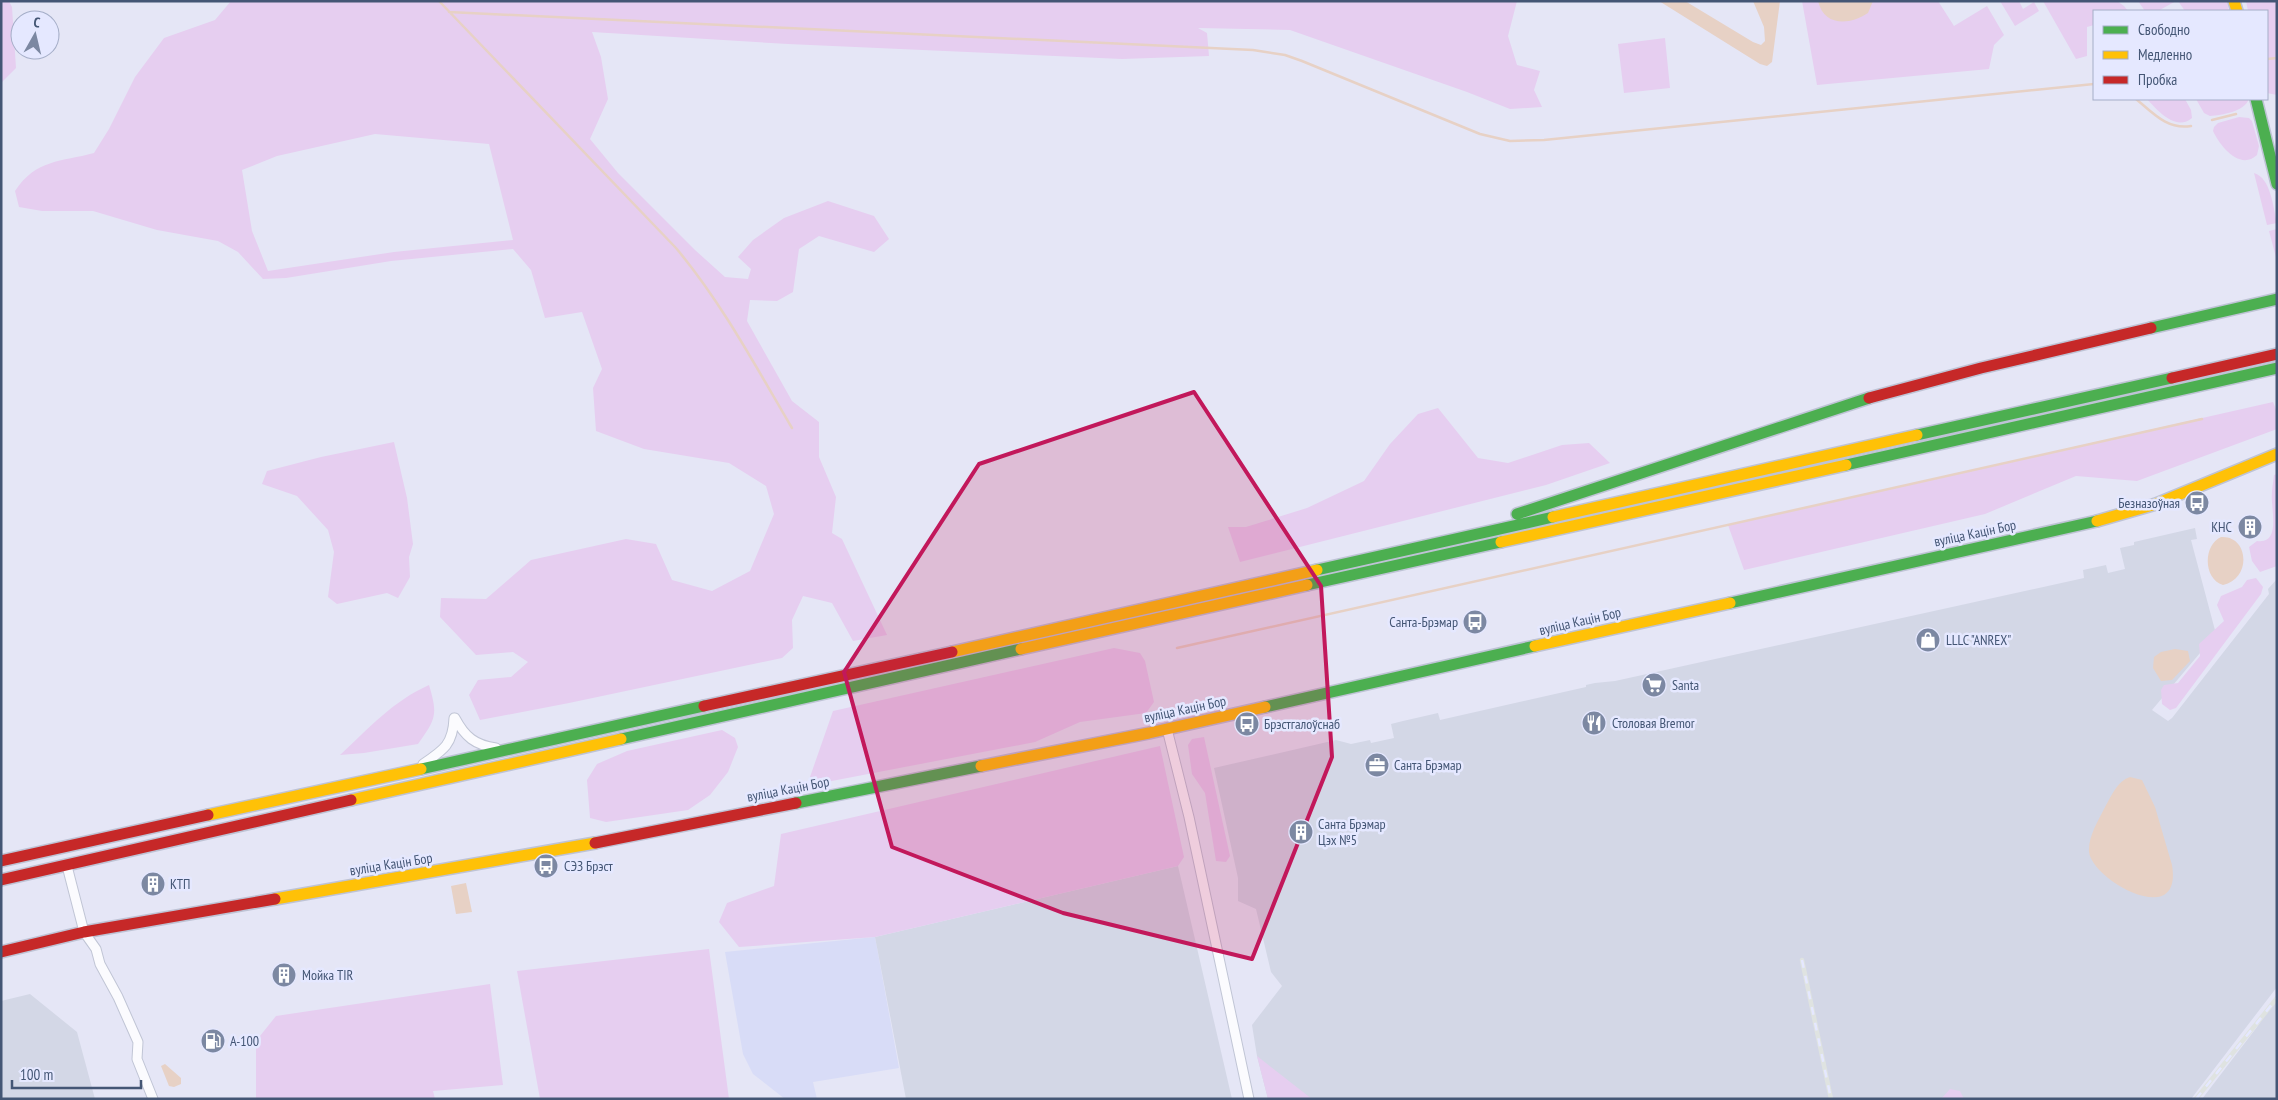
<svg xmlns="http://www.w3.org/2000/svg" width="2278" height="1100" viewBox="0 0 2278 1100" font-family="'PT Sans Narrow',sans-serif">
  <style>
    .residential { fill: #d8dcf7 }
    .industrial { fill: #d3d7e6 }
    .green { fill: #e6cef0; fill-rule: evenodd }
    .water { fill: #e7d1c5 }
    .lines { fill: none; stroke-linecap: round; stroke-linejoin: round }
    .stream { stroke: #e7d1c5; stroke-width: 2.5 }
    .street-casing { stroke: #c0c5d5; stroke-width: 11 }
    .fast-casing { stroke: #bec3d5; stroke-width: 14 }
    .slow-casing { stroke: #bec3d5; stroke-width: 14 }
    .jam-casing { stroke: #bec3d5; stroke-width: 14 }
    .street { stroke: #fbfbfe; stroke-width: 9 }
    .fast { stroke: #4caf50; stroke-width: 11 }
    .slow { stroke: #ffc107; stroke-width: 11 }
    .jam { stroke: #c62828; stroke-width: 11 }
    .rail-casing { stroke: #dfe3e1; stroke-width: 4.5 }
    .rail { stroke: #e5e8ff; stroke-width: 2.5; stroke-dasharray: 8; stroke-linecap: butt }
    .marked { fill: #c2185b; fill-opacity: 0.2; stroke: #c2185b; stroke-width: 4; stroke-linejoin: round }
    .labels { text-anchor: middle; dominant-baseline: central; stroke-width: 5; stroke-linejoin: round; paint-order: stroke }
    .poi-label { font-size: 14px; fill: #445675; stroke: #e5e8ff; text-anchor: start }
    .street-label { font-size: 14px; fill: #445675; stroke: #e5e8ff }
  </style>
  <rect width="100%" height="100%" fill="#e5e6f6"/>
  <path class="residential" d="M875,937L899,1068L813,1082L817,1099H785L753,1074L743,1054L725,952Z"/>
  <path class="industrial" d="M2195,528L2197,539L2191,540L2216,634L2152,710L2168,721L2172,718L2269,594L2268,589L2277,579V987L2191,1099H1268L1257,1056L1252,1025L1282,986L1271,972L1256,909L1238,901V878L1214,768L1336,740L1351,744L1370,740L1371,743L1394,738L1391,724L1403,721L1438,713L1440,720L1586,687V685L1595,683L1615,681L2084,578L2083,570L2106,565L2108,573L2125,569L2120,548L2134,545V542Z
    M1178,866L1232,1099H906L875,937Z
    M30,994L77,1032L95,1099H1V1001Z
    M2277,998V1099H2202L2257,1027Z"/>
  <path class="green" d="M1,1H9L12,7L16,68L1,83Z
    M231,1H1517L1508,36L1517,65L1540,71L1534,90L1542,107L1510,109L1467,92L1290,30L1198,28L1207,33L1209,56L1122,59L788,44L592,32L601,57L608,99L590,139L618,173L695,250L725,277L748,279L751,269L738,257L753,240L784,218L828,201L874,216L889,239L874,252L819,236L799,249L793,292L777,301L750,300L747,321L792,401L819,422V457L836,497L832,533L842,539L887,635L853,641L832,603L803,596L792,620L793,648L782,658L569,703L480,720L469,695L478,680L511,677L528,662L513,652L476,655L440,617L441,598L486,599L531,560L626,539L656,544L672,580L712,591L750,571L774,514L766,486L729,463L644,449L596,431L593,388L602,369L582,312L545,318L531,270L513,249L391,261L286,278L263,279L238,252L218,241L157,230L93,211H42L19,207L15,191C36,159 61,162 94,153L109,129L135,77L164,38L215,20ZM375,134L489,144L513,240L394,252L268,271L252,231L242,170L277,156Z
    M1802,1H1938L1954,26L1987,6L2004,35L1994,45L1989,69L1817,85Z
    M2000,1H2019L2023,9L2034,2L2039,11L2015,26Z
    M2043,1H2117L2124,6L2128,11H2094V25L2087,27V56L2076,59Z
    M2138,1H2176L2158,11H2145Z
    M2178,1H2227L2229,11H2185Z
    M2246,1H2277V95L2267,93V11H2248Z
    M1665,38L1670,88L1624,93L1618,44Z
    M2147,99H2185L2191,110L2192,118C2176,132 2157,110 2147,99Z
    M2196,99H2249C2244,112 2222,115 2210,116L2204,113Z
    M2239,117L2249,118L2252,121L2259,146L2257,155C2240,171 2220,146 2213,131L2214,127L2218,123Z
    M2254,173C2271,178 2273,207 2277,223L2267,225Z
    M2277,229V261L2269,231Z
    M2273,402L2277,412V429L2137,481L2076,476L1985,514L1744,570L1728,525Z
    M1438,408L1478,458L1508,463L1562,445L1589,443L1610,463L1546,485L1240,562L1228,527H1246L1307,508L1364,481L1390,444L1418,414Z
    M394,442L407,498L413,544L409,557L410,577L398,598L387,593L337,604L328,597L334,552L328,530L297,496L262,484L267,471L321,457Z
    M2277,474V566L2260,572L2252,561L2249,547L2257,541C2278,544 2273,518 2272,502C2271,493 2273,484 2274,475Z
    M2256,578L2263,587L2261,594L2176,708L2170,710L2162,704L2161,690L2164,685L2178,683L2200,656L2199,644L2224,621L2217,605L2221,596L2242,587L2247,580Z
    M1114,648L1140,653L1145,661L1154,702L1146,713L1080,722L1035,742L816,784L810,777L833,711Z
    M429,685C438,715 436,719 418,744L364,753L340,755C369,728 393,701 429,685Z
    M722,730L735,738L738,747L728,772L710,795L688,810L606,822L590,818L587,780L597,764L627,751Z
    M1204,737L1230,856L1226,862L1216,861L1205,793L1192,774L1188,745L1192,739Z
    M1160,746L1184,857L1178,866L875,937L739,947L719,922L727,903L774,886L781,834Z
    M709,949L729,1099H540L517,971Z
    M490,984L503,1085L433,1091L435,1099H256V1041L276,1016Z
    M1257,1056L1312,1099H1268Z
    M1950,1089L1960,1091L1964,1099H1941Z"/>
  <path class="water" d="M1659,1H1685L1753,42L1761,45L1765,41L1764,27L1753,1H1780L1772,62L1767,66L1760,64Z
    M1818,1H1873L1868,13C1850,25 1824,27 1818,1Z
    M2221,537C2249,535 2252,579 2223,585C2203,579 2203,545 2221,537Z
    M2175,649L2188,651L2190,661L2172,680L2161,681L2153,668L2154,657L2161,652Z
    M2130,777L2142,780L2155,807L2172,865C2183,931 2092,880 2089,852C2088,837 2098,821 2104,809C2111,797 2117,781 2130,777Z
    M466,883L472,912L456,914L451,886Z
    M165,1064L181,1078V1084L174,1087L169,1086L161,1066Z"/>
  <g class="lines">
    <path class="stream" d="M439,1L676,248C722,303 756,367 792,428
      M449,12L1253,50L1285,55L1302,61L1480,134L1510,141L1544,140L2094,84
      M2267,59L2277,58
      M2136,99C2153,113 2167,130 2191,126
      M2212,120L2236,114
      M1177,648L2202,419"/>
    <defs>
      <path id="street" d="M455,718C465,737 475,745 496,748
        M1167,729L1189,817L1249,1099
        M423,764C444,750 453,744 454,718
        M67,866L84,932L96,949L100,964L118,997L138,1042L137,1059L153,1099"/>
      <path id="fast" d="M2256,99L2277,184
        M2151,328L2277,299
        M1917,435L2172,378
        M1846,465L2277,368
        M1517,514L1869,398
        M1317,570L1553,517
        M1307,585L1501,542
        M1730,603L2097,521
        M1265,707L1535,646
        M621,739L1021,649
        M421,769L704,706
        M796,803L981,766"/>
      <path id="slow" d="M2234,1L2237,11
        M1553,517L1917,435
        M2097,521L2156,504L2277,454
        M1501,542L1846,465
        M1535,646L1730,603
        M1021,649L1307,585
        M952,652L1317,570
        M981,766L1149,733L1265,707
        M351,800L621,739
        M208,815L421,769
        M275,899L595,843"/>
      <path id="jam" d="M2172,378L2277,354
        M1869,398L1981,368L2151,328
        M704,706L952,652
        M595,843L796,803
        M1,861L208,815
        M1,880L351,800
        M1,952L84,932L275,899"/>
    </defs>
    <use href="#street" class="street-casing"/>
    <use href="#fast" class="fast-casing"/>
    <use href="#slow" class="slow-casing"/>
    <use href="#jam" class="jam-casing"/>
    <use href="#street" class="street"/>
    <use href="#fast" class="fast"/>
    <use href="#slow" class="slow"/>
    <use href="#jam" class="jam"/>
    <defs>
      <path id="rail" d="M1802,960L1831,1099
        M2196,1099L2277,998"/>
    </defs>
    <use href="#rail" class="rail-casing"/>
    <use href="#rail" class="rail"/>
  </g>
  <path class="marked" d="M1194,392L1321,586L1332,757L1252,959L1063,913L892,847L844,672L979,464Z"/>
  <defs>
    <symbol id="bus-disc" viewBox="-11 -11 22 22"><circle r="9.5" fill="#7c88a2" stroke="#e5e8ff"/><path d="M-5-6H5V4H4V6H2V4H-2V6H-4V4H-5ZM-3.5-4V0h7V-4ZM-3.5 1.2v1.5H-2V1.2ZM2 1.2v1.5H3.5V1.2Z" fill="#fff"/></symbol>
    <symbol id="building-disc" viewBox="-11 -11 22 22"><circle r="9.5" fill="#7c88a2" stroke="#e5e8ff"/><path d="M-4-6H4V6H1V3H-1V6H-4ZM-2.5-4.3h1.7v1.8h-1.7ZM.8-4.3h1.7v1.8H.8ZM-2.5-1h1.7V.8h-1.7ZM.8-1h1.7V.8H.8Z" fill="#fff"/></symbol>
    <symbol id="shop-disc" viewBox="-11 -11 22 22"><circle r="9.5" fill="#7c88a2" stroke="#e5e8ff"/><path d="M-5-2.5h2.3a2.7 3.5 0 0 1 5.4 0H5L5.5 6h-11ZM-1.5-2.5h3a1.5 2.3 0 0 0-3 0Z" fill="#fff"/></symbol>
    <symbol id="supermarket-disc" viewBox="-11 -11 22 22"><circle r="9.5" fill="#7c88a2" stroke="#e5e8ff"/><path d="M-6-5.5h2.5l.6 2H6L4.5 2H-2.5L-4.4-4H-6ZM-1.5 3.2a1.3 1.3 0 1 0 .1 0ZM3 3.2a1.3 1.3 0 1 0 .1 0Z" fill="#fff"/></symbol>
    <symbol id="restaurant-disc" viewBox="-11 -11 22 22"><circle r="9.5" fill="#7c88a2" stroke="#e5e8ff"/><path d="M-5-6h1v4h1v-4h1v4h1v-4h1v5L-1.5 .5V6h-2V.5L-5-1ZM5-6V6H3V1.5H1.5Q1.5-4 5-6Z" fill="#fff"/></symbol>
    <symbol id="office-disc" viewBox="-11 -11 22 22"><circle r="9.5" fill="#7c88a2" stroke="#e5e8ff"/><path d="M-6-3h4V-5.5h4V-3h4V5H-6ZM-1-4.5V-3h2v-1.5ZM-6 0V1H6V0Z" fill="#fff"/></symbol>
    <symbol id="fuel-disc" viewBox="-11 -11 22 22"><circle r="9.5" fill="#7c88a2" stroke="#e5e8ff"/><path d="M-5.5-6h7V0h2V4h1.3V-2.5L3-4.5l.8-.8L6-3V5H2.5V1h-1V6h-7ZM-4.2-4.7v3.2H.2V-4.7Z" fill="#fff"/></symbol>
  </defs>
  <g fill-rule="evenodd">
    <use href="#bus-disc" x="2183" y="489" width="28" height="28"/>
    <use href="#building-disc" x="2236" y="513" width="28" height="28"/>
    <use href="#bus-disc" x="1461" y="608" width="28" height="28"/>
    <use href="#shop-disc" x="1914" y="626" width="28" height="28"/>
    <use href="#supermarket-disc" x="1640" y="671" width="28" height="28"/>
    <use href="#restaurant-disc" x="1580" y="709" width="28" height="28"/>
    <use href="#bus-disc" x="1233" y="710" width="28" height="28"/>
    <use href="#office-disc" x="1363" y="751" width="28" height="28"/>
    <use href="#building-disc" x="1287" y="818" width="28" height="28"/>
    <use href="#bus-disc" x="532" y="852" width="28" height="28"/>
    <use href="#building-disc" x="139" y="870" width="28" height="28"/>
    <use href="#building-disc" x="270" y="961" width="28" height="28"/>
    <use href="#fuel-disc" x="199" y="1027" width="28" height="28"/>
  </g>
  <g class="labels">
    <g class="poi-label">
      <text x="2180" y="503" text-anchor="end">Безназоўная</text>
      <text x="2232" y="527" text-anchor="end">КНС</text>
      <text x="1458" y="622" text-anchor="end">Санта-Брэмар</text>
      <text x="1946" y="640">LLLC "ANREX"</text>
      <text x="1672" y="685">Santa</text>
      <text x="1612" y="723">Столовая Bremor</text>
      <text x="1264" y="724">Брэстгалоўснаб</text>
      <text x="1394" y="765">Санта Брэмар</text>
      <text x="1318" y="824">Санта Брэмар<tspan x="1318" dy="16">Цэх №5</tspan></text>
      <text x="564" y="866">СЭЗ Брэст</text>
      <text x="170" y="884">КТП</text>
      <text x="302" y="975">Мойка TIR</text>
      <text x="230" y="1041">А-100</text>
    </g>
    <g class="street-label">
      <text transform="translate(1975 533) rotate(-12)">вуліца Кацін Бор</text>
      <text transform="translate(1580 621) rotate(-13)">вуліца Кацін Бор</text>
      <text transform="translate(1185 709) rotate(-12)">вуліца Кацін Бор</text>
      <text transform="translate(788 789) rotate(-11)">вуліца Кацін Бор</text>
      <text transform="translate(391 864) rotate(-9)">вуліца Кацін Бор</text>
    </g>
  </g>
  <rect width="2278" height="1100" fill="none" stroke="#445675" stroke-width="5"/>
  <rect x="2093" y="10" width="175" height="90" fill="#e5e8ff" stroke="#a5aec8"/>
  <rect x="2103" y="26" width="25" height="8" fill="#4caf50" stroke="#a5aec8"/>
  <text x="2138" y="35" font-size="15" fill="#445675">Свободно</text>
  <rect x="2103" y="51" width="25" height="8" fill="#ffc107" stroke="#a5aec8"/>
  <text x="2138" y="60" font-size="15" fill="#445675">Медленно</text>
  <rect x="2103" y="76" width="25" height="8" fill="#c62828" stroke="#a5aec8"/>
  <text x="2138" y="85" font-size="15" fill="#445675">Пробка</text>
  <g transform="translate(35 35) rotate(8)"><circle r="24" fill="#e5e8ff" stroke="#a5aec8"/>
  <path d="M0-4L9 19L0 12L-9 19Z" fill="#7c88a2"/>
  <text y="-8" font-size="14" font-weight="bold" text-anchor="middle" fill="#445675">С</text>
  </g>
  <path d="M12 1080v8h129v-8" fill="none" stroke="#445675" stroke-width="2.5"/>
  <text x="20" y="1080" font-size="15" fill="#445675" stroke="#e5e8ff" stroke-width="4" paint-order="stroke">100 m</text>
</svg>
